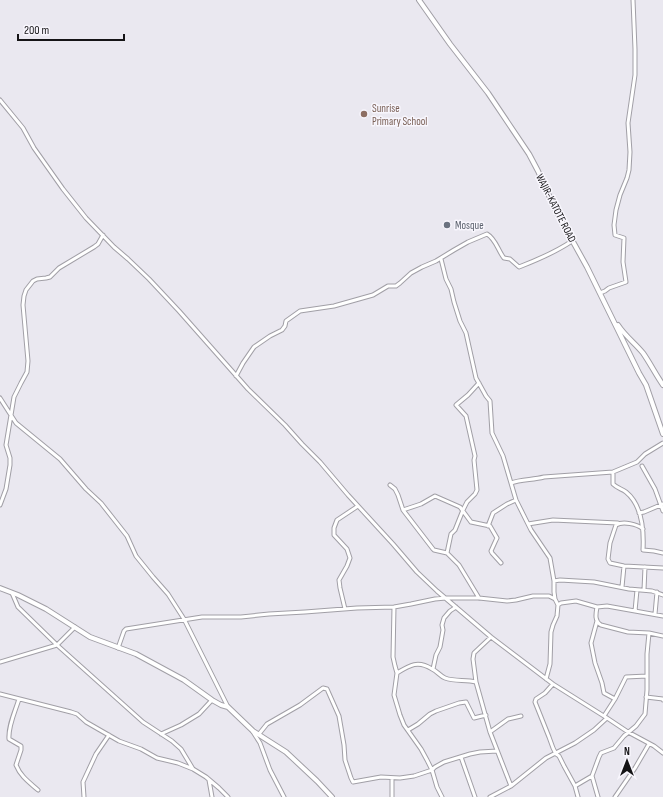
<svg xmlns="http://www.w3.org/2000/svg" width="663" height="797" viewBox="0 0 663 797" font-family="'Sofia Sans Condensed',sans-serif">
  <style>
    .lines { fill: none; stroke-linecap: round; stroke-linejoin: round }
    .minor-casing { stroke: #a19fa6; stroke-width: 5 }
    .tertiary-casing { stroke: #a19fa6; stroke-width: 6 }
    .minor { stroke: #fff; stroke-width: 3 }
    .tertiary { stroke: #fff; stroke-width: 4 }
    .education-dot { fill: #8d6e63; stroke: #f8f6fd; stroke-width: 1.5 }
    .worship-dot { fill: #6b7280; stroke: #f8f6fd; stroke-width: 1.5 }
    .labels { text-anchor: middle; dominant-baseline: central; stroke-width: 3; stroke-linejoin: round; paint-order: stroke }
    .education-label { font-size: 11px; fill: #785e54; stroke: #f8f6fd; text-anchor: start }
    .street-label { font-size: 11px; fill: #151416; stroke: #f8f6fd }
    .worship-label { font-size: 11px; fill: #5b616d; stroke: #f8f6fd; text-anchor: start }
  </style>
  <rect width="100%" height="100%" fill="#eae8f0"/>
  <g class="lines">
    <defs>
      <path id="minor" d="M0,100L23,128L34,148L63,189L86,218L114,247L128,259L149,279L179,311L248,389L285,425L302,444L320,462L348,495L393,544L417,572L437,591L491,637L553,684L607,718L628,732L654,746L663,753
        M441,259L446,279L451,289L454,302L460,321L466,333L476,378L486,396L490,401L492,433L503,456L516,500L531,530L550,558L554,581
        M600,293L605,291L609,288L626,282L623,262L624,238L615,235L614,225L616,210L620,195L627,178L629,170L630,152L628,123L635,75V49L633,0
        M236,376L243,363L254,347L270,336L282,330L285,326L286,321L300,311L334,306L373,295L388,286H396L400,283L411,273L422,267L436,261L454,250L468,242L487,234C496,239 498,251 504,258L510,259L519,267C537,260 556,252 572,241
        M0,398L16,423L60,459L86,489L101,503L127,536L136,556L153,577L168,594L184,619L228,707
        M642,466L655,489L663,511
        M613,472V484C617,488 622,489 626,492C642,505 644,531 643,550L654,551L663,553
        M511,483C521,479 533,480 544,477L613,472L637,462L645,454L663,443
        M390,485L395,489L398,495L403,510L433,549L434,550L447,553L459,565L479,598
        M0,505L6,489L10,465V458L6,445L14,397L21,383L27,372L28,361L23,305L24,296L26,290L33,281L37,279L46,278L50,277L59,268L94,247L98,244L103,235
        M403,510L421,504L435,496L460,507L471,522L490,526L497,538L496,540L491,551L492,553L501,563
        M639,513L644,512L663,504
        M528,524L553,520L618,523
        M488,526L493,513L507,504L516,500
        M643,529C637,524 623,521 616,525L610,543L608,559L610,563L624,566L663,568
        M447,553L451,534L455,530L463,510L467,502L475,494L477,490L474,460L475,456L466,416L456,405L468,395L479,383
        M622,587L624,566
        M644,590L645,567
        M12,593L18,607L57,645L143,722L172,741L181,749L193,769L206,777L219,788L228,797
        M555,599L554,592V581L560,580L594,582L629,589L652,591L663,595
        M394,607L393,657L395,666L397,673L394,695L400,715L404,725L421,749L427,760L432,770L437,787L442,797
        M597,607C596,613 594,621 601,625L628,632L649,633L663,636
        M345,609L340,588L339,580L347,566L350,558L347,549L334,535V528L337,520L358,506
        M635,611L637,590
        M655,614L657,592
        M597,621L591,643L595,663L602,683L604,693L615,699L604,716
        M491,637L474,653L473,659L476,682L490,732L511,786
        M118,648L124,631L126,629L202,617H241L269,614L305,612L357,608L394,607L411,604L435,599L446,598H479L507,601L516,600L533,596H549L555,599L558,605L561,603L576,601L597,607L607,606L663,616
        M0,662L57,645L75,627
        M433,669L436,655L440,647L443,630L442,625L444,618L450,611L456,607
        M397,673C410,665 418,660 432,669C437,671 440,676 445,678C455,682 466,679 476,682
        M546,679L550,664L551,632L553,625L557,616L558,605
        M553,684L545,693L536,699L535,702L549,737L553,748L556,754L559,756L564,766L575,786L578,797
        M0,694L71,712L77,714L86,722L119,741L141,749L157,758L178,763L193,769
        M646,697L663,699V700
        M19,699C15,712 8,726 9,739L21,746V750L16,765C21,777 29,782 38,790
        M615,699L626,677L647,676
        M408,730L418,724L430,714L436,711L459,703L466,702L474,718L486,715
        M253,732L260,743L270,770L284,797
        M490,732L508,719L521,716
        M161,734L181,725L199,714L212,700
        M259,734L267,724L300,705L323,688L327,689L339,716L344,745L345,760L351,778L353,782L381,777L400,778L414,776L432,770L435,767L444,762L470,754L480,752L497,751
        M461,757L475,797
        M592,776L598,797
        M209,780L212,797
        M575,786L592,776L599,757L601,753L614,748L624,736L636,726L645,714L647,690V654L649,633
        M84,797L83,782L96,754L109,735
        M392,797V778
        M490,797L511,786L546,758L575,743L594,730L607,718
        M615,797L635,768L649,744"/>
      <path id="tertiary" d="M419,0L450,44L488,93L529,154L538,171L556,211L587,267L639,373L646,385L663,434
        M618,325C625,336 635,343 643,353C650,363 656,375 663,385
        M0,588L18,595L46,609L90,637L136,654L184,680L212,700L221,705L228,707L253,731L286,752L317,781L332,797"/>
    </defs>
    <use href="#minor" class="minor-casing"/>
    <use href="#tertiary" class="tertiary-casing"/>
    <use href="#minor" class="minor"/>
    <use href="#tertiary" class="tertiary"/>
  </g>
  <circle class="education-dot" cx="364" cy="114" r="4"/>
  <circle class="worship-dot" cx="447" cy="225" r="4"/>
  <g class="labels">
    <g class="education-label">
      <text x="372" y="108">Sunrise<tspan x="372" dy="13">Primary School</tspan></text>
    </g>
    <g class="street-label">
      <text transform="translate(556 208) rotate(63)">WAJIR-KATOTE ROAD</text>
    </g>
    <g class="worship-label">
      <text x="455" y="225">Mosque</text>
    </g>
  </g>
  <g transform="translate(627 761)" stroke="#f8f6fd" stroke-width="3" paint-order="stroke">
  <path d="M0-3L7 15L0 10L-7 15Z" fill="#151416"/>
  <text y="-6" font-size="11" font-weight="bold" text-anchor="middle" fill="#151416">N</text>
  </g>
  <path d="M18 34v6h106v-6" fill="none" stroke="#151416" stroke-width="2"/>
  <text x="24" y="34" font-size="12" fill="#151416" stroke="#f8f6fd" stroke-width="3" paint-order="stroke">200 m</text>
</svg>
